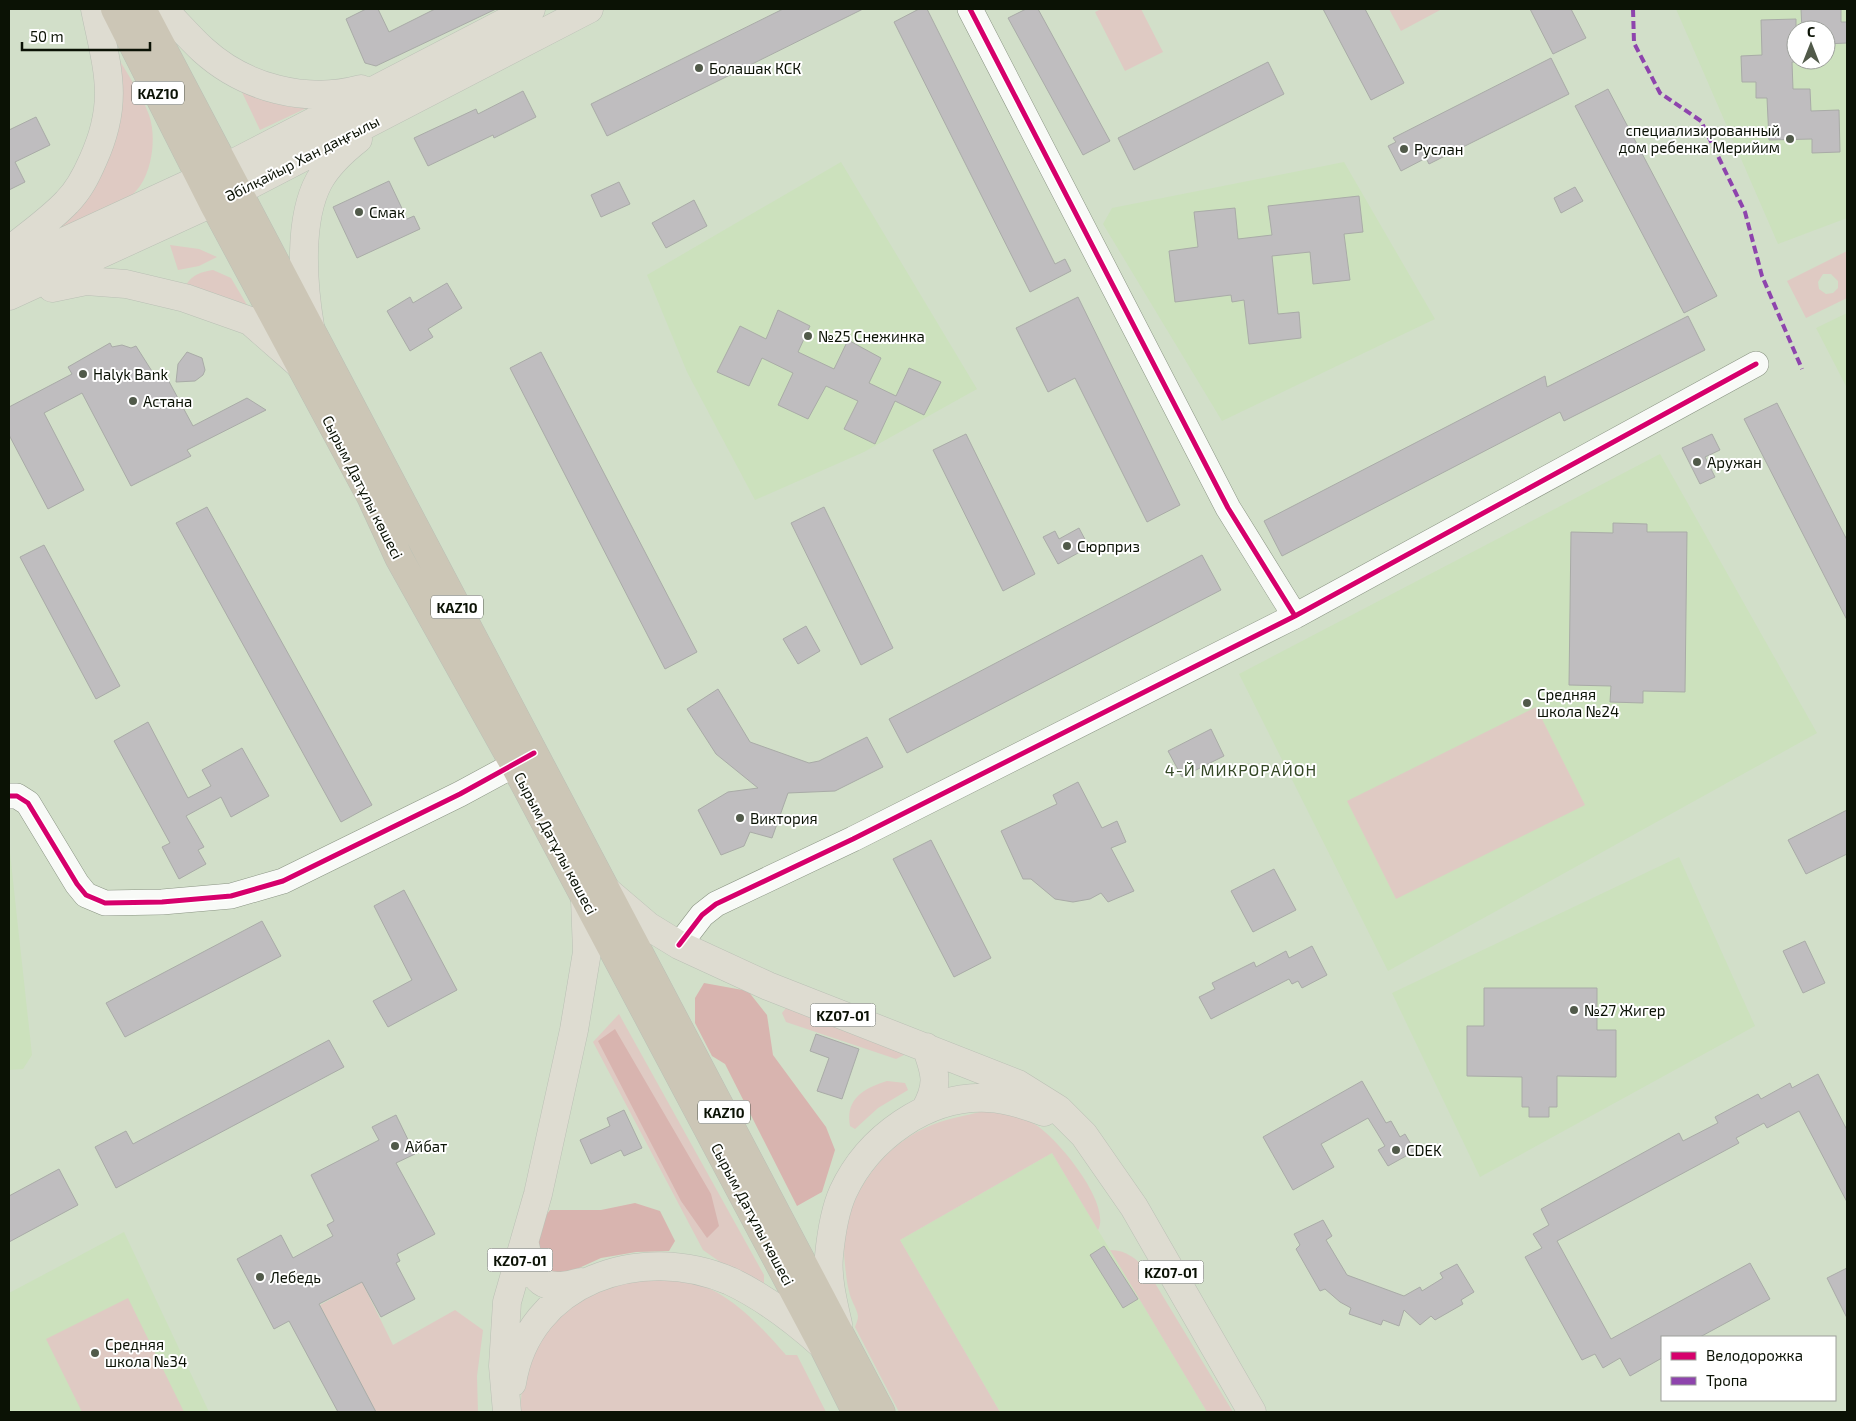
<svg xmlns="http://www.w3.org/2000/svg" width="1856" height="1421" viewBox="0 0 1856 1421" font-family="'Exo 2',sans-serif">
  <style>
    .built { fill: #cce1bd; fill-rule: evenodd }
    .green { fill: #dfcac3; fill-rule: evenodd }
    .forest { fill: #d8b4af }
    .building { fill: #bfbdbf; stroke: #a9aba7 }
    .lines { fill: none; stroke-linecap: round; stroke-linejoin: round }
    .minor-casing { stroke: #8a9483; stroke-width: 26 }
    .major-casing { stroke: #bac0b5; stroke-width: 29 }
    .highway-casing { stroke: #bac0b5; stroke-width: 29 }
    .minor { stroke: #f8faf7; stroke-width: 25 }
    .major { stroke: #dedcd1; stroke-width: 28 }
    .highway { stroke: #ccc6b6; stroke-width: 28 }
    .quiet { stroke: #8e44ad; stroke-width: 4; stroke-dasharray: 8 4; stroke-linecap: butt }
    .cycleway-casing { stroke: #fff; stroke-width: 8 }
    .cycleway { stroke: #d6006c; stroke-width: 5 }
    .poi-dot { fill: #515a4a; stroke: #fff; stroke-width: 2 }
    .labels { text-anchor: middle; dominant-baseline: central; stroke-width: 4; stroke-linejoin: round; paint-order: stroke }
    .shield { fill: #fff; stroke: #545950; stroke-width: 1 }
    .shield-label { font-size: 14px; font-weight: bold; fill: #0b1205 }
    .poi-label { font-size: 15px; fill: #0b1205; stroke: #fff; text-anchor: start }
    .street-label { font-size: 15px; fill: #0b1205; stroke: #fff }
    .neighbourhood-label { font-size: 16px; letter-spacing: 1px; fill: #344725; stroke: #fff }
  </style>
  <rect width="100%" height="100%" fill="#d2dfc9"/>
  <path class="built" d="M1676,9H1847V218L1778,244ZM1796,30H1826V60H1796Z
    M841,162L977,389L864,452L755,500L687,372L647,275Z
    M1344,162L1435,319L1222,421L1103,224L1112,208Z
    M1847,313V388L1816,328Z
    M1660,454L1817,733L1388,971L1239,674Z
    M9,844L32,1055L23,1069L9,1070Z
    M1679,857L1755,1026L1480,1177L1392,993Z
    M1052,1153L1207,1412H1000L900,1240Z
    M124,1232L209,1412H9V1293Z"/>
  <path class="green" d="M1101,9H1141L1163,52L1125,71L1095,12Z
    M1389,9H1442L1401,31Z
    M113,48C124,70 141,92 149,115C157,137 152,174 136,191C120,210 51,236 25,249L71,209Z
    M239,86L313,105L260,130Z
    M170,245L199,249L217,257L199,266L178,270Z
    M1847,251V298L1806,318L1787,281ZM1823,274H1831L1838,281V288L1833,293L1826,294L1819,289L1818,282Z
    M213,270L231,278L253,315L186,285C193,274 201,272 213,270Z
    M1536,707L1585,805L1396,899L1347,801Z
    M786,1008L902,1047L904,1055L896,1059L786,1022L782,1013Z
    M619,1014L764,1275V1284L756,1287L703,1250L593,1042Z
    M887,1081L905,1083L908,1090L878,1108L855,1129L850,1126C845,1099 864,1088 887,1081Z
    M984,1111C1003,1111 1020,1115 1036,1125C1058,1139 1112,1204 1098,1230L1052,1153L900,1240L1000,1412H899L855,1327C856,1324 858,1320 858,1316C857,1309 852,1302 850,1295C847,1285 846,1274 845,1265C838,1208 875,1151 925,1128C943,1119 965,1116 984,1111Z
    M1110,1250C1127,1250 1136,1259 1147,1270L1233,1412H1207Z
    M638,1279C649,1279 661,1278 673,1279C721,1282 756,1321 786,1355H797L826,1412H520L523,1376L533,1344L574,1304L600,1289Z
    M362,1282L393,1345L455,1310L483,1330L477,1376L478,1412H376L320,1305Z
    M128,1298L184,1412H82L46,1339Z"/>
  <path class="forest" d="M704,983L748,991L767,1015L773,1055L826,1127L835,1150L822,1192L797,1206L725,1064L712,1056L695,1023V998Z
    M615,1029L711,1194L719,1226L707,1238L681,1201L598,1041Z
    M635,1203L660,1211L675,1241L669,1251L636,1252L601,1258L557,1278L543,1271L536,1255L538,1226L550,1210H601Z"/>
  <path class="building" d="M366,9H378L389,32L435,9H496L376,66L365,63L346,19Z
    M783,9H863L607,136L591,104Z
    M919,9H927L1055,264L1065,259L1071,271L1030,292L894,22Z
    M1026,9H1038L1110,141L1083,155L1008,18Z
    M1323,9H1365L1404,83L1371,100Z
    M1530,9H1571L1586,38L1553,54Z
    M1801,9H1841V22H1847V43L1826,44V30H1802Z
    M1796,19V62H1792L1793,89H1810L1811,111L1839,110L1840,152L1812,153V139L1769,140L1767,98H1756V82H1742L1741,56L1762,55L1761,20Z
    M1551,58L1569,94L1429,164L1426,158L1401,171L1388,146L1396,142L1393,138Z
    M1268,62L1284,94L1134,170L1118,138Z
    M1608,89L1717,296L1684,313L1575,106Z
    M523,91L536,117L494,138L493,135L428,166L414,138L476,109L478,114Z
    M36,117L50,145L15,162L25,182L9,190V130Z
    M389,181L407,219L414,216L420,229L357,258L333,207Z
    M619,182L630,204L601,217L591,195Z
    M1575,187L1583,201L1561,213L1554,198Z
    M1359,196L1363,232L1344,234L1350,280L1313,284L1310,252L1272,256L1278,314L1299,312L1301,338L1249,344L1244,300L1232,302L1231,295L1175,302L1169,251L1198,247L1194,212L1235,208L1238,239L1272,235L1268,206Z
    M694,200L707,226L666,248L652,223Z
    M447,283L462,308L428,329L433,337L410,351L387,311L410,297L413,303Z
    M1078,297L1180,505L1147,522L1075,378L1048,392L1016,328Z
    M778,310L810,326L798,352L834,369L848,340L881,358L869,383L896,396L909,368L941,382L924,415L895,401L875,444L844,429L858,401L826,386L808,419L778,405L793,373L762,358L749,386L717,372L740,326L766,339Z
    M1688,316L1705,350L1564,421L1560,412L1282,556L1264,521L1545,376L1547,387Z
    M110,343L112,347L122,345L131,348L136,346L155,376H166L193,426L247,398L266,410L187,450L191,456L131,486L82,393L44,413L84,490L48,509L9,435V407L72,374L68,367Z
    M187,352L202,358L205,370L203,375L195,381L176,382L178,364Z
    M541,352L697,652L665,669L510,368Z
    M1777,403L1847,540V620L1744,419Z
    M966,434L1035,574L1003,591L933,450Z
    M1712,434L1720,450L1705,457L1715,477L1700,484L1682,448Z
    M207,507L372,805L341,822L176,523Z
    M824,507L893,648L861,665L791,523Z
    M1613,523L1647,524V532H1687L1685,692L1643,691V703L1610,702L1611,686L1569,685L1571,532L1613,533Z
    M1079,528L1089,547L1058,564L1043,537L1055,531L1059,539Z
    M44,545L120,686L96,699L20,557Z
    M1202,555L1221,590L907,753L889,719Z
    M806,626L820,651L798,664L783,639Z
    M718,689L750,742L809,763L819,761L867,737L883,767L835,791L788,793L772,838L750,832L744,846L721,855L698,810L728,792L758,788L716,754L687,709Z
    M148,722L188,798L211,786L202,770L242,748L269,796L231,817L221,797L186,816L204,847L198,850L206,864L179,879L162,847L170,843L114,741Z
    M1211,729L1224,756L1182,777L1168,751Z
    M1078,782L1102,828L1117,821L1126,842L1111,848L1134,891L1108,902L1101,893L1090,899L1073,902L1055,899L1031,879H1023L1001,831L1057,804L1053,795Z
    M1847,810V854L1806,874L1788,840Z
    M931,840L991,958L954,977L893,859Z
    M1274,869L1296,910L1253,932L1231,891Z
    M404,890L457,990L388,1027L373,1001L412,980L374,906Z
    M262,921L281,956L125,1037L106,1003Z
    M1805,941L1825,983L1803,993L1783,951Z
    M1312,946L1327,975L1302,988L1298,981L1292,984L1289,979L1211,1019L1199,997L1215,989L1212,983L1254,962L1256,967L1286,951L1289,958Z
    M1484,988H1597V1030H1616V1077L1557,1076V1107H1549V1117H1529V1107H1522V1077L1467,1076V1026H1484Z
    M816,1034L859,1049L842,1099L817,1091L829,1058L810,1051Z
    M329,1040L344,1067L116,1188L95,1147L126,1131L133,1144Z
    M1818,1074L1847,1130V1202L1799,1111L1767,1128L1764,1123L1736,1138L1739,1143L1557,1241L1611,1339L1750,1263L1770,1299L1700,1337H1662V1358L1630,1376L1620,1358L1603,1368L1595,1354L1582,1360L1525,1257L1542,1248L1533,1234L1549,1225L1541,1209L1679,1133L1683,1141L1718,1123L1715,1117L1758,1094L1761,1099L1790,1083L1792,1088Z
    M1362,1081L1386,1123L1391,1121L1400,1137L1405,1134L1415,1151L1388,1166L1378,1150L1385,1146L1368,1118L1321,1144L1334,1167L1293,1190L1263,1137Z
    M624,1110L642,1148L624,1156L621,1150L591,1164L580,1140L610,1126L607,1118Z
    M396,1115L415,1154L396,1163L435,1234L397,1254L400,1261L396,1263L415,1299L381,1317L362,1282L319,1304L376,1412H338L289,1321L274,1329L237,1259L281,1235L293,1258L333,1236L327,1225L334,1221L311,1175L379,1140L372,1127Z
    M59,1169L78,1205L9,1242V1196Z
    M1323,1220L1332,1236L1326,1240L1347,1275L1404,1296L1420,1287L1422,1291L1443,1278L1440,1273L1457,1264L1474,1292L1461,1300L1463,1304L1435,1320L1431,1316L1420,1325L1404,1310L1399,1326L1383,1320L1381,1325L1349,1314L1351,1308L1340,1302L1325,1289L1320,1291L1296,1249L1300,1245L1294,1234Z
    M1104,1246L1138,1299L1123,1308L1090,1255Z
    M1847,1268V1318L1827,1278Z"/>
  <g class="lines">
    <defs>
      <path id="minor" d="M970,9L1228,508L1295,616
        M9,796H17L28,803L77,884L86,895L105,903L162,902L231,896L283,881L460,794L532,755
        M679,945L702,915L716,904L853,839L1295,616L1756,364"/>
      <path id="major" d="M163,9C176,22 189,37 203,50C245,88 306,104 361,89
        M9,251C28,235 50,220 67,202C79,190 86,176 93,160C120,101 107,68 95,9
        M9,267L226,167L531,9
        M52,288L86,281L126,284L185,298L250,321L299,364
        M9,296L238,191L589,9
        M310,326C303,284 298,220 319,181C328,165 344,150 358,139
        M607,891L648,926L679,945L768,986L1018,1084L1058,1109L1084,1135L1134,1207L1252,1412
        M925,1110C939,1085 936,1074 926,1047
        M525,1245C533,1282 542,1293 581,1282
        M838,1324C833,1302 827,1278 829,1256C831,1235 834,1212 843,1192C868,1138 927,1095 988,1098C1008,1099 1026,1105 1044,1112
        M512,1383C528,1281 641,1242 730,1281C764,1297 793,1319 821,1344
        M507,1412L503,1366L507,1302L538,1194L574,1030L587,952L585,899"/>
      <path id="highway" d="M115,9L213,203L371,497L399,558L514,764L823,1346L856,1412
        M142,9L881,1412"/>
    </defs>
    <use href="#minor" class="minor-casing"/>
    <use href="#major" class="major-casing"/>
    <use href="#highway" class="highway-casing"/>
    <use href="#minor" class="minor"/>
    <use href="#major" class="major"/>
    <use href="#highway" class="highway"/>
    <path class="quiet" d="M1633,9L1634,43L1660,93L1701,121L1745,212L1762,276L1802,369"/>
    <defs>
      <path id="cycleway" d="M970,9L1228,508L1295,616
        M9,796H17L28,803L77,884L86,895L105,903L162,902L231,896L283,881L460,794L534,753
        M679,945L702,915L716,904L853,839L1295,616L1756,364"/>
    </defs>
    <use href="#cycleway" class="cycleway-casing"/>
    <use href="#cycleway" class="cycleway"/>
  </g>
  <g class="poi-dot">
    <circle cx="699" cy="68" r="5"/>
    <circle cx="1790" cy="139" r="5"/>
    <circle cx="1404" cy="149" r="5"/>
    <circle cx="359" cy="212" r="5"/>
    <circle cx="808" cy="336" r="5"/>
    <circle cx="83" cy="374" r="5"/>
    <circle cx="133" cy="401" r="5"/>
    <circle cx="1697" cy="462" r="5"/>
    <circle cx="1067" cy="546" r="5"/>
    <circle cx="1527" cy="703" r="5"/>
    <circle cx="740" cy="818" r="5"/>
    <circle cx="1574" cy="1010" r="5"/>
    <circle cx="395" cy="1146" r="5"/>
    <circle cx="1396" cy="1150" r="5"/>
    <circle cx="260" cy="1277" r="5"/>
    <circle cx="95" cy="1353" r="5"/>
  </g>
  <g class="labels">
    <g class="shield">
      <rect x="132" y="81.5" width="52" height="23" rx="4"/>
      <rect x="431" y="595.5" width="52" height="23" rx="4"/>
      <rect x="810.5" y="1003.5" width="65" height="23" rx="4"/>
      <rect x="698" y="1100.5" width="52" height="23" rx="4"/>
      <rect x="487.5" y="1248.5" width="65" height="23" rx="4"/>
      <rect x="1138.5" y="1260.5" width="65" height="23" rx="4"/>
    </g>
    <g class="shield-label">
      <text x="158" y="93">KAZ10</text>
      <text x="457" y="607">KAZ10</text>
      <text x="843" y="1015">KZ07-01</text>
      <text x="724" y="1112">KAZ10</text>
      <text x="520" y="1260">KZ07-01</text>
      <text x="1171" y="1272">KZ07-01</text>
    </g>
    <g class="poi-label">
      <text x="709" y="68">Болашак КСК</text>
      <text x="1780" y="130" text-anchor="end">специализированный<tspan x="1780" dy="17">дом ребенка Мерийим</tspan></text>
      <text x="1414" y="149">Руслан</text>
      <text x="369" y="212">Смак</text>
      <text x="818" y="336">№25 Снежинка</text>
      <text x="93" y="374">Halyk Bank</text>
      <text x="143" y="401">Астана</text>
      <text x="1707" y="462">Аружан</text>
      <text x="1077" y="546">Сюрприз</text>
      <text x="1537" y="694">Средняя<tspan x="1537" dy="17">школа №24</tspan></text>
      <text x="750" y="818">Виктория</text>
      <text x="1584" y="1010">№27 Жигер</text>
      <text x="405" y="1146">Айбат</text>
      <text x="1406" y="1150">CDEK</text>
      <text x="270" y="1277">Лебедь</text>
      <text x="105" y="1344">Средняя<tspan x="105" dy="17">школа №34</tspan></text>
    </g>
    <g class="street-label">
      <text transform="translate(302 158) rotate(-27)">Әбілқайыр Хан даңғылы</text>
      <text transform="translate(363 487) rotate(63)">Сырым Датұлы көшесі</text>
      <text transform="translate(556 843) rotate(62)">Сырым Датұлы көшесі</text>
      <text transform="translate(753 1214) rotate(62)">Сырым Датұлы көшесі</text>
    </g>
    <g class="neighbourhood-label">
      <text x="1241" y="769">4-Й МИКРОРАЙОН</text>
    </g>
  </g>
  <rect width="1856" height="1421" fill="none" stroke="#0b1205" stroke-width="20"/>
  <rect x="1661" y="1336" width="175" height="65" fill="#ffffff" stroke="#9da09b"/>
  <rect x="1671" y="1352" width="25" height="8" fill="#d6006c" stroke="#9da09b"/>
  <text x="1706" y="1361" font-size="15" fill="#0b1205">Велодорожка</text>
  <rect x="1671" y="1377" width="25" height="8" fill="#8e44ad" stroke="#9da09b"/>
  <text x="1706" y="1386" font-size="15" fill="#0b1205">Тропа</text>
  <g transform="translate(1811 45)"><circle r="24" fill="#ffffff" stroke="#9da09b"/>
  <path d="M0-4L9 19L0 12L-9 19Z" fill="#515a4a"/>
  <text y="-8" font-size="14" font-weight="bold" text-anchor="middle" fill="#0b1205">С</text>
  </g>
  <path d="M22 42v8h128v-8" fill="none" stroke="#0b1205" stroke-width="2.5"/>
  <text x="30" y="42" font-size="15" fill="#0b1205" stroke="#ffffff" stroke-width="4" paint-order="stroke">50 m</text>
</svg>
